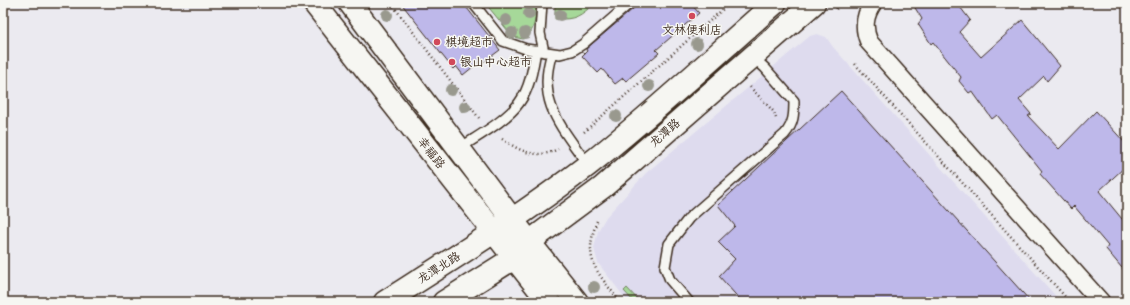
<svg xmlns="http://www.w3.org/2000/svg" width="1130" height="305" viewBox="0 0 1130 305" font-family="Kalam,'LXGW WenKai TC',sans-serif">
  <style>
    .built { fill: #dedbee }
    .green { fill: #a6d899; stroke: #70815c }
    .building { fill: #beb8ea; stroke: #3b2a1e }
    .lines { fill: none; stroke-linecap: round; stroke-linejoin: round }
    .service-casing { stroke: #3b2a1e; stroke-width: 12 }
    .minor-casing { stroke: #3b2a1e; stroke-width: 20 }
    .secondary-casing { stroke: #3b2a1e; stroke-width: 25 }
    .primary-casing { stroke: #3b2a1e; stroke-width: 25 }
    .path { stroke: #3b2a1e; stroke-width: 2.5; stroke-dasharray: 1 3; stroke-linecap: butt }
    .service { stroke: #f6f6f2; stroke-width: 9 }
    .minor { stroke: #f6f6f2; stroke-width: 17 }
    .secondary { stroke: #f6f6f2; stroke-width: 22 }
    .primary { stroke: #f6f6f2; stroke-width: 22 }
    .tree { fill: #99998e }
    .poi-dot { fill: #d1495b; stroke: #f6f6f2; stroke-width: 1.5 }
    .labels { text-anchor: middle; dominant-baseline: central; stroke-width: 3; stroke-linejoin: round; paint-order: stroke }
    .poi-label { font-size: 12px; fill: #3b2a1e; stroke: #f6f6f2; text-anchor: start }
    .street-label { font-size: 12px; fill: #3b2a1e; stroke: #f6f6f2 }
  </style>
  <rect width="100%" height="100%" fill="#ebeaf0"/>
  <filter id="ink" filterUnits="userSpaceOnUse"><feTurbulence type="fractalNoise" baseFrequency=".025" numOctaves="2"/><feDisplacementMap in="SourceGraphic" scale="8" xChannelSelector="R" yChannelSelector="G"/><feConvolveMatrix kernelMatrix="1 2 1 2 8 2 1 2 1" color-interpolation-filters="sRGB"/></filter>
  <g filter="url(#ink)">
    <path class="built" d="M817,34L826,37L833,47L1061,302H628L598,263L594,248L598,231L606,217L646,173L810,36Z"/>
    <path class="green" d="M485,3H537C535,16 536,33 523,39L513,37Z
      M555,3H595C580,16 576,20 555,19Z
      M627,288L640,302H634L624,291Z"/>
    <path class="building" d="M401,3H463L500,50L481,64L479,62L463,75L456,66L453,69Z
      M636,3H690L699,13L656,50L659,53L626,81L623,78L615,84L602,69L598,73L582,56L587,51L586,49L634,8Z
      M912,3H957L970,20L959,32L981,57L1022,20L1060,66L1047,81L1044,76L1019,100L1031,114L1028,116L1059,149L1096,111L1127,145V165L1099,191L1127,225V274L1106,249L1108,246L1074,206L1071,209L1040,174L1042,171L997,115L992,119L972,91L969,93L959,81L961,77L933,42L931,44L918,24L922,19Z
      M841,91L1031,302H742L719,276L735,259L718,242L735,226L718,205Z"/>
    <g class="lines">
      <defs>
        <path id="service" d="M473,3L503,41L526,49L560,54L572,51L583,44L630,3
          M542,3L540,33L544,52
          M552,53C536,102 561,126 588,165
          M460,148C478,136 507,120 519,103C530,88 533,68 536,50
          M689,302L670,280L665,267L669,244L689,218L785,134C794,123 794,114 794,101L765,68L753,57"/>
        <path id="minor" d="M873,3C864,16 863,28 869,42L1101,302"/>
        <path id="secondary" d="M385,302C454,258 523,215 588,165C653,114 713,57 775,3
          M444,302L514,258L529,242L603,187L814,3"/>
        <path id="primary" d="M314,3L549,302
          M350,3L529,242L577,302"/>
      </defs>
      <use href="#service" class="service-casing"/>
      <use href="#minor" class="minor-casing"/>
      <use href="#secondary" class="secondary-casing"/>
      <use href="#primary" class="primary-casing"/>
      <path class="path" d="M391,3L479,118
        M836,9L843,3
        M855,64L1070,302
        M750,87L774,112L776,118
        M584,132L730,3
        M502,139C520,151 537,160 558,149
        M597,221C582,261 597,271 620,302"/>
      <use href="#service" class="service"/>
      <use href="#minor" class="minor"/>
      <use href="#secondary" class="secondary"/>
      <use href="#primary" class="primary"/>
    </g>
    <g class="tree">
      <circle cx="529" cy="14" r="6"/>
      <circle cx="387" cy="15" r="6"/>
      <circle cx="560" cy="15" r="6"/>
      <circle cx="506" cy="20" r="6"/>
      <circle cx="512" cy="33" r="6"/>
      <circle cx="525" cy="33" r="6"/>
      <circle cx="697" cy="44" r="6"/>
      <circle cx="649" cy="86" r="6"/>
      <circle cx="451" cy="90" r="6"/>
      <circle cx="465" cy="107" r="6"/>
      <circle cx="616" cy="116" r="6"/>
      <circle cx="594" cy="287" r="6"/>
    </g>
  </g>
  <g class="poi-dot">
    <circle cx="692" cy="16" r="4"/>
    <circle cx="437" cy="42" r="4"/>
    <circle cx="452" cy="62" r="4"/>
  </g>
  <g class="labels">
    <g class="poi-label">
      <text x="692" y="30" text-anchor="middle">文林便利店</text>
      <text x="445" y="42">棋境超市</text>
      <text x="460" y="62">银山中心超市</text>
    </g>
    <g class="street-label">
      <text transform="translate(665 133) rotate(-41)">龙潭路</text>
      <text transform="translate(431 153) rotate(52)">幸福路</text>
      <text transform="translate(439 268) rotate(-32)">龙潭北路</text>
    </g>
  </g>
  <rect width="1130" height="305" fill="none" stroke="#f6f6f2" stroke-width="16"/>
  <rect x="8" y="8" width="1114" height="289" fill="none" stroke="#3b2a1e" stroke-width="1.5" filter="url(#ink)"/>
</svg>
